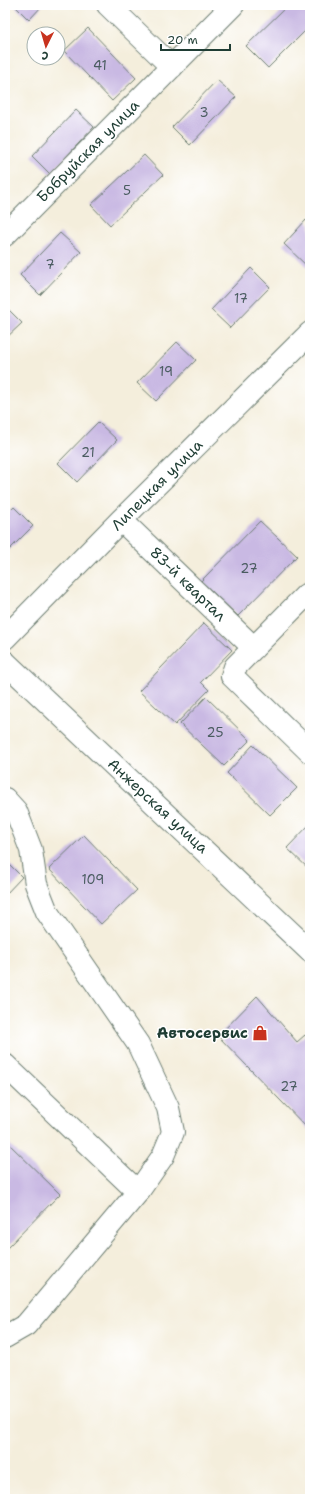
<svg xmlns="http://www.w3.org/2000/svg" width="315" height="1504" viewBox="0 0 315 1504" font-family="'Shantell Sans',sans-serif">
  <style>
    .building { fill: #c9b9e3 }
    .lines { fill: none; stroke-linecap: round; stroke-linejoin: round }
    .minor-casing { stroke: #6a7b6f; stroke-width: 24 }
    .minor { stroke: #fff; stroke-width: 22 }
    .labels { text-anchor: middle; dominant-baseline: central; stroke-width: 3; stroke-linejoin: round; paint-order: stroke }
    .number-label { font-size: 13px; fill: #4a5c60 }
    .street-label { font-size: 15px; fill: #1f3d34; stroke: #fff }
    .poi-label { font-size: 15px; font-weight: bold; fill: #1f3d34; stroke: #fff; text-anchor: end }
  </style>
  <rect width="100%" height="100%" fill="#fff"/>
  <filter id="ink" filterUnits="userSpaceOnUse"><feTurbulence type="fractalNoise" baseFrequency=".025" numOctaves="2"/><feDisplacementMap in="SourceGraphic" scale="8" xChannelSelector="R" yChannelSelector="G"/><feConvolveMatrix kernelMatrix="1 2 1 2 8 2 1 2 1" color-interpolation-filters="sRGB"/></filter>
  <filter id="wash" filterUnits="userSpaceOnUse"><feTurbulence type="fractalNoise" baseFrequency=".012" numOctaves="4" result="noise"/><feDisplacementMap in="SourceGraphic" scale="16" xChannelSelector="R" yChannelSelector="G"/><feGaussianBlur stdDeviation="0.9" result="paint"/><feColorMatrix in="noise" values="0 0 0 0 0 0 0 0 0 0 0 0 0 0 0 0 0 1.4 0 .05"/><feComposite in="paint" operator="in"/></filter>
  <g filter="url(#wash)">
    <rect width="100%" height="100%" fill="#f4eedc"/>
    <g id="blocks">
      <path class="building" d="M14,5H43L29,20Z
        M288,5H310V26L268,68L246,46Z
        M88,28L136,78L112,101L64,51Z
        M217,80L236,97L190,145L172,127Z
        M76,110L94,127L50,174L32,156Z
        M144,155L163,175L110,225L91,205Z
        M306,220L310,224V269L284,244Z
        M60,233L81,252L40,295L20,275Z
        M251,268L270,287L230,328L211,310Z
        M5,306L22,323L5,339Z
        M177,342L196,360L156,401L137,383Z
        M98,422L117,440L77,482L58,463Z
        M14,507L33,526L5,554V516Z
        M260,521L297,556L238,616L201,581Z
        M204,623L232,650L201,682L209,690L175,725L139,691Z
        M206,697L250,740L224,766L180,724Z
        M253,745L297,788L270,815L227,773Z
        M310,824V870L287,848Z
        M84,835L137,890L101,924L49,869Z
        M5,860L22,877L5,895Z
        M257,996L297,1042L305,1035L310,1040V1131L218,1036Z
        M5,1140L60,1194L5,1250Z"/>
    </g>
  </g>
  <g filter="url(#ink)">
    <use href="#blocks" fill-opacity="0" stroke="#6a7b6f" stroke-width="1"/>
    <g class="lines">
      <defs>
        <path id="minor" d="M108,5L172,67
          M5,235L233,5
          M121,520L254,648
          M306,595L235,667L232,676L310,752
          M5,638L121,520L310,333
          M5,662L310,951
          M5,799L16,811L31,850L36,884L47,912L138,1044L168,1108L173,1132L163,1156L138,1192L26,1325L5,1337
          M5,1065L138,1192"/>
      </defs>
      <use href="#minor" class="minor-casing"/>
      <use href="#minor" class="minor"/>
    </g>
  </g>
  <defs>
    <symbol id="shop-bare" viewBox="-9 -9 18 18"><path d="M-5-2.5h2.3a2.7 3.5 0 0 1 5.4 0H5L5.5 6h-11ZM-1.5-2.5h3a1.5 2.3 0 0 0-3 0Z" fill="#c8321e" stroke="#fff" stroke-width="2.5" paint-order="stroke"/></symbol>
  </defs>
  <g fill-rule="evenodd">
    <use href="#shop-bare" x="249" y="1022" width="22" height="22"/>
  </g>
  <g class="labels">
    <g class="number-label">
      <text x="100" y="65">41</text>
      <text x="204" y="112">3</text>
      <text x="127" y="190">5</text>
      <text x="50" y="264">7</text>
      <text x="241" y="298">17</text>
      <text x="166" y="371">19</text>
      <text x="88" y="452">21</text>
      <text x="249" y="568">27</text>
      <text x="215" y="732">25</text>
      <text x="93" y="879">109</text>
      <text x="289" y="1086">27</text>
    </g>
    <g class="street-label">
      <text transform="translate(88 151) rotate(-45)">Бобруйская улица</text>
      <text transform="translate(157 485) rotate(-45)">Липецкая улица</text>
      <text transform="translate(188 584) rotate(44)">83-й квартал</text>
      <text transform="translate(158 806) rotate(43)">Анжерская улица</text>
    </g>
    <g class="poi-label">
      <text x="248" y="1033">Автосервис</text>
    </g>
  </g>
  <rect width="315" height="1504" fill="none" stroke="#fff" stroke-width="20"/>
  <g transform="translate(46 46) rotate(185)"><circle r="19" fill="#ffffff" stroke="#a5b1ae"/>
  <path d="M0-3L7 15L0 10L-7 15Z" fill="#c8321e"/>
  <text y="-6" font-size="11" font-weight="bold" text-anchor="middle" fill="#1f3d34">С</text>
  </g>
  <path d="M161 44v6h69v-6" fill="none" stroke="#1f3d34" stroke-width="2"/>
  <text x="167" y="44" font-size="12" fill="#1f3d34" stroke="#ffffff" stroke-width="3" paint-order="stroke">20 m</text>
</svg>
